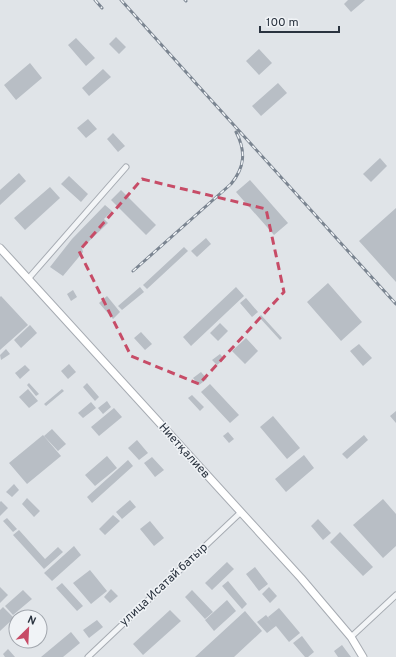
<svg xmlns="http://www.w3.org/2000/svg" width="396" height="657" viewBox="0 0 396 657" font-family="Overpass,sans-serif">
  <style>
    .building { fill: #b8bec5 }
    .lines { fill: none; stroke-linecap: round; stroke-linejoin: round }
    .street-casing { stroke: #a6abb2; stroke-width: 7 }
    .secondary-casing { stroke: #a6abb2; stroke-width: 9 }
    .street { stroke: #f3f5f7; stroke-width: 5 }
    .secondary { stroke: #fff; stroke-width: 7 }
    .rail-casing { stroke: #7b8591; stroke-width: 3 }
    .rail { stroke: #f0f3f6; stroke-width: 1.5; stroke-dasharray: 4.5; stroke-linecap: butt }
    .marked { fill: none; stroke: #c74c67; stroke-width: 3; stroke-dasharray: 8 5; stroke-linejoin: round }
    .labels { text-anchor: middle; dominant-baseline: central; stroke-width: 3; stroke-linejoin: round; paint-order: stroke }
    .street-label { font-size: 12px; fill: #2a333f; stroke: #f0f3f6 }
  </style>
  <rect width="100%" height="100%" fill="#e0e4e8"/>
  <path class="building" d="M348,0H365L351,12L344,4Z
    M116,37L126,47L119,54L109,44Z
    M76,38L95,58L86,66L68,45Z
    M259,49L272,63L259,75L246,61Z
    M30,63L42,78L16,100L4,85Z
    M103,69L111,77L89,96L82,88Z
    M278,83L287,93L261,116L252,106Z
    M88,119L97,129L86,138L77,128Z
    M113,133L125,146L118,152L107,139Z
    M380,158L387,166L371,182L363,174Z
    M19,173L26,181L0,205V190Z
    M69,176L88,194L81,202L61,184Z
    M250,180L288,223L274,235L236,192Z
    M50,187L60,198L25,230L14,218Z
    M121,190L156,225L146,235L111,200Z
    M105,205L112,211L104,219L108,223L82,248L83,252L63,276L50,267L72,239Z
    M396,208V282L359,241Z
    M206,238L211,244L197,257L191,251Z
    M184,247L188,251L147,289L143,285Z
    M328,283L362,322L341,341L307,302Z
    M140,287L144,292L122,310L118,306Z
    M236,287L244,296L191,346L183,337Z
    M73,290L77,297L71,301L67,294Z
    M1,296L28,325L0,350V297Z
    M107,296L120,312L113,319L99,303Z
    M246,298L258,312L252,317L240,303Z
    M261,315L282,338L280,340L259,317Z
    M220,323L228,331L218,341L210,333Z
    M30,325L37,333L21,348L14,340Z
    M141,332L152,344L145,350L134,338Z
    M246,338L258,351L245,364L232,351Z
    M359,344L372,358L363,366L350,351Z
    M6,349L10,354L1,360L0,355Z
    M220,354L224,359L217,365L212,360Z
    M69,364L76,372L68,379L61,371Z
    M25,365L30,370L20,379L15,373Z
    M201,372L207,379L199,385L193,378Z
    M29,383L39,394L36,396L27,385Z
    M87,383L99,397L95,401L83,387Z
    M210,384L239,415L230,423L201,392Z
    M28,389L38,401L29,408L19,397Z
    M62,389L64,391L46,406L44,404Z
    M192,395L204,407L200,411L188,398Z
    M107,401L111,407L103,414L98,408Z
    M91,402L96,408L83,418L78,413Z
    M114,408L122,417L99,436L91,427Z
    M396,411V423L390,416Z
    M273,416L300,448L287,459L260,427Z
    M52,429L66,444L58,451L44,436Z
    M228,432L234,439L229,443L223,436Z
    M43,435L61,456L27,484L9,463Z
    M364,435L368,440L347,459L342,454Z
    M137,440L148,453L139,460L128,448Z
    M304,455L314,468L286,492L275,479Z
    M107,456L117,468L95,486L85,475Z
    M152,457L164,470L155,477L144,463Z
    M128,460L133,466L92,503L87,497Z
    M14,484L19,490L12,497L6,492Z
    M27,498L40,511L34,517L22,504Z
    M383,499L396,514V546L383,558L353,525Z
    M130,500L136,507L122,519L116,512Z
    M1,501L8,508L0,516V502Z
    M113,515L120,521L105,535L99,529Z
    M7,518L17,529L13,532L3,521Z
    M318,519L331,533L323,540L311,526Z
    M150,521L164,538L154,546L140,529Z
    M19,530L45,559L58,547L63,552L44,569L13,535Z
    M340,532L373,567L363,576L330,542Z
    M74,546L81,555L52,581L44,573Z
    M227,562L234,569L212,590L205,583Z
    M255,567L268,584L259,591L246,574Z
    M90,570L107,591L91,604L73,583Z
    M228,581L247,604L242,609L222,586Z
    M62,583L83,606L77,611L56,588Z
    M0,587L8,595L0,603Z
    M269,587L277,596L270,603L262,594Z
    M111,589L118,596L110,603L104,597Z
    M23,590L32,599L13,615L5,606Z
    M192,590L213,612L205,619L185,597Z
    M227,600L236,611L214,631L205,620Z
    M3,607L14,618L0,631V610Z
    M279,608L300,633L289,642L276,626L267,633L257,622L266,615L272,622L268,617Z
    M170,610L181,621L143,655L133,644Z
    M245,611L262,631L234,657H195Z
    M97,620L103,627L89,638L83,630Z
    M71,632L80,643L63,657H41Z
    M302,636L314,652L308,657H305L293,643Z
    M27,641H37L32,646Z
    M342,645L351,657H338L334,651Z
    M8,649L15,657H5L3,654Z"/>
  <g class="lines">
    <defs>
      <path id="street" d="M28,279L126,167
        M351,637L396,595
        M88,657L240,513"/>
      <path id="secondary" d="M0,248L301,578L351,637L363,657"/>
    </defs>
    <use href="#street" class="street-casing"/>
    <use href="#secondary" class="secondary-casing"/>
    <use href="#street" class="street"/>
    <use href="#secondary" class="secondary"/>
    <defs>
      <path id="rail" d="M95,0L102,8
        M121,0L195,82
        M185,0L186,1
        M192,79L396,304
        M133,271L231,184C245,167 246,151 236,132"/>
    </defs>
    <use href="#rail" class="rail-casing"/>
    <use href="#rail" class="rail"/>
  </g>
  <path class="marked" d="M142,179L266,209L284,292L199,384L131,356L79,251Z"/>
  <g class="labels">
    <g class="street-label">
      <text transform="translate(184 451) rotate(48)">Ниетқалиев</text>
      <text transform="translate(164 585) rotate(-43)">улица Исатай батыр</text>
    </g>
  </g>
  <g transform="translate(28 629) rotate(24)"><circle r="19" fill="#f0f3f6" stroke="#a1a6ad"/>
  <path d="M0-3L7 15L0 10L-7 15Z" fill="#c74c67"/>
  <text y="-6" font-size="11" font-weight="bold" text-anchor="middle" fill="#2a333f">N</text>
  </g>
  <path d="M260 26v6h79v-6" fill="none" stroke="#2a333f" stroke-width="2"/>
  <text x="266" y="26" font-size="12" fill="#2a333f" stroke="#f0f3f6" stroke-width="3" paint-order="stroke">100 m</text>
</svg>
